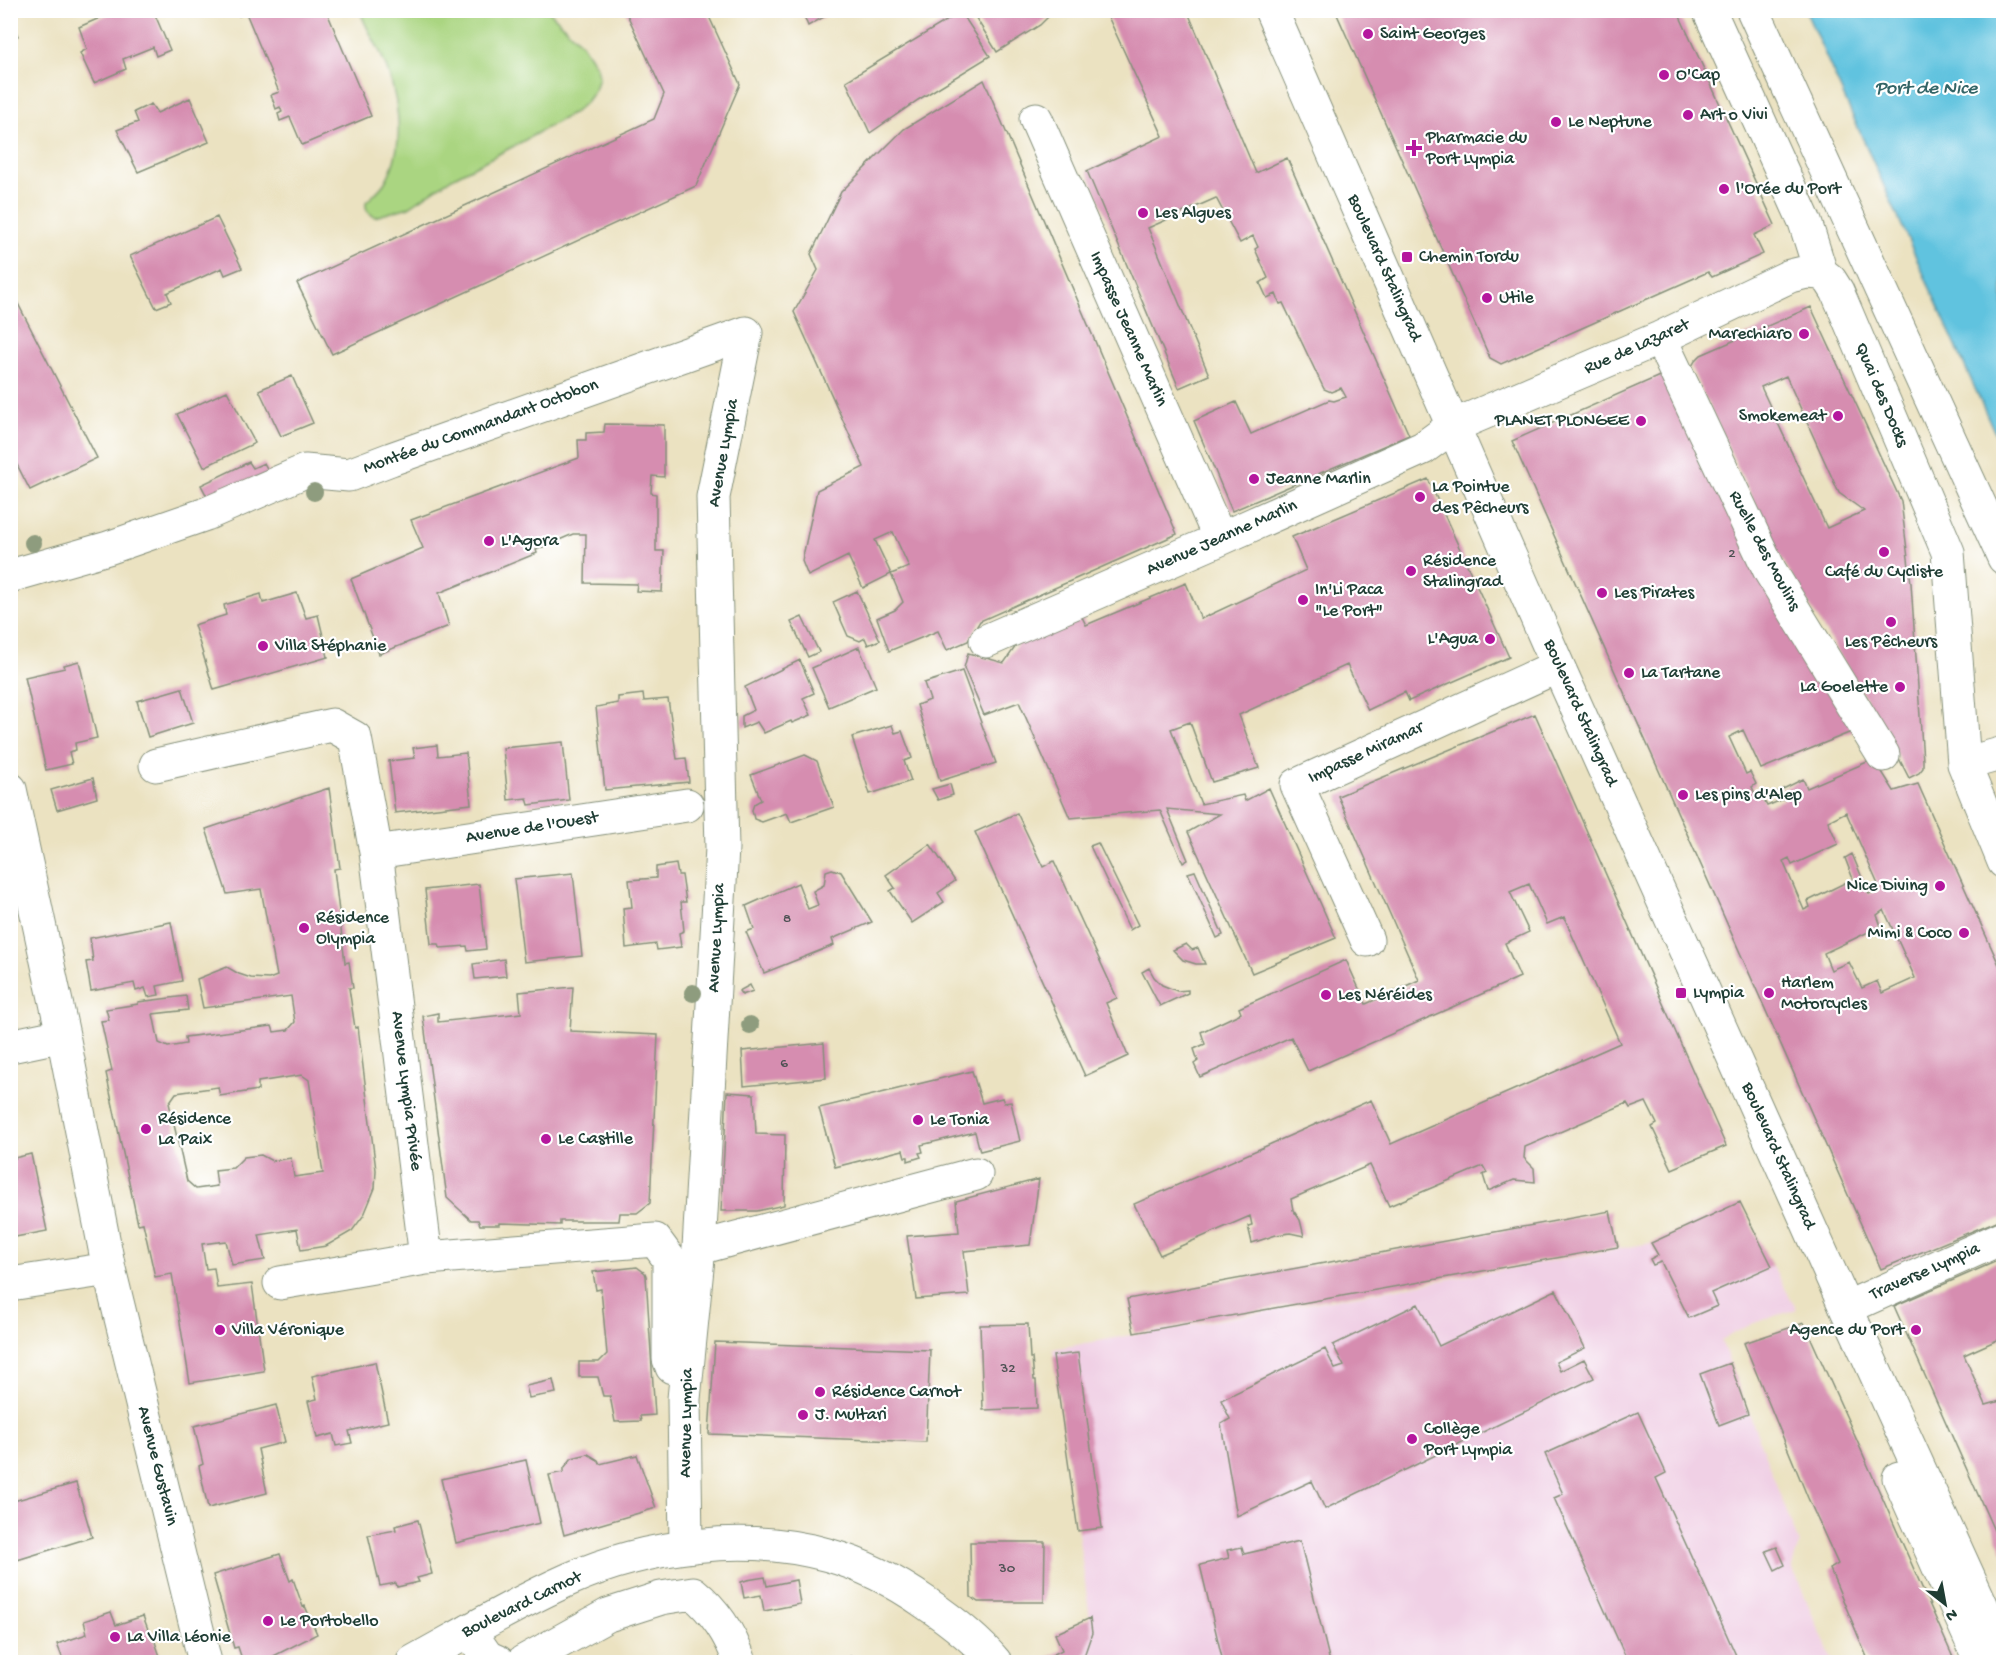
<svg xmlns="http://www.w3.org/2000/svg" width="2014" height="1673" viewBox="0 0 2014 1673" font-family="'Gochi Hand',sans-serif">
  <style>
    .built { fill: #f0d0e5 }
    .green { fill: #aad581; stroke: #64895a; stroke-width: 1.5 }
    .water { fill: #61c3df; stroke: #40808a; stroke-width: 1.5 }
    .building { fill: #d68db0; fill-rule: evenodd }
    .lines { fill: none; stroke-linecap: round; stroke-linejoin: round }
    .minor-casing { stroke: #85907a; stroke-width: 35 }
    .major-casing { stroke: #85907a; stroke-width: 35 }
    .minor { stroke: #fff; stroke-width: 33 }
    .major { stroke: #fff; stroke-width: 33 }
    .tree { fill: #8e9c7e }
    .poi-dot { fill: #b5179e; stroke: #fff; stroke-width: 2 }
    .labels { text-anchor: middle; dominant-baseline: central; stroke-width: 4.5; stroke-linejoin: round; paint-order: stroke }
    .number-label { font-size: 15px; fill: #4d5153 }
    .poi-label { font-size: 18px; fill: #1f3d34; stroke: #fff; text-anchor: start }
    .street-label { font-size: 18px; fill: #1f3d34; stroke: #fff }
    .water-label { font-size: 20px; font-style: italic; fill: #336567; stroke: #fff }
  </style>
  <rect width="100%" height="100%" fill="#fff"/>
  <filter id="ink" filterUnits="userSpaceOnUse"><feTurbulence type="fractalNoise" baseFrequency=".0167" numOctaves="2"/><feDisplacementMap in="SourceGraphic" scale="12" xChannelSelector="R" yChannelSelector="G"/><feConvolveMatrix kernelMatrix="1 2 1 2 8 2 1 2 1" color-interpolation-filters="sRGB"/></filter>
  <filter id="wash" filterUnits="userSpaceOnUse"><feTurbulence type="fractalNoise" baseFrequency=".008" numOctaves="4" result="noise"/><feDisplacementMap in="SourceGraphic" scale="24" xChannelSelector="R" yChannelSelector="G"/><feGaussianBlur stdDeviation="1.35" result="paint"/><feColorMatrix in="noise" values="0 0 0 0 0 0 0 0 0 0 0 0 0 0 0 0 0 1.4 0 .05"/><feComposite in="paint" operator="in"/></filter>
  <g filter="url(#wash)">
    <rect width="100%" height="100%" fill="#ebe2c1"/>
    <path class="built" d="M1651,1243L1658,1255L1650,1259L1653,1265L1661,1262L1684,1305L1772,1266L1797,1309L1754,1323L1721,1340L1799,1544L1792,1567L1833,1662H1082L1092,1633L1053,1349Z"/>
    <path class="green" d="M360,11H549L582,44L597,67L599,77L595,90L586,102L575,112L516,145L452,178L409,207L375,217C368,213 365,210 366,202C372,196 380,190 385,182C408,143 398,91 380,52C373,38 365,26 360,11Z"/>
    <path class="water" d="M1807,10L2003,11V451L1806,12Z"/>
    <g id="blocks">
      <path class="building" d="M118,10H153L170,50L156,56L153,47L123,59L126,69L94,83L80,53L87,49L79,27Z
        M236,10H326L371,116L302,145L290,117L280,121L278,114L282,112L280,107L276,109L271,95L279,92L246,13L239,16Z
        M625,10H706L740,84L696,186L332,354L297,283L654,119L664,94Z
        M804,10H820L824,17L808,26L802,11Z
        M971,10H1055L1040,25L997,52Z
        M1105,10H1187L1256,173L1287,158L1409,435L1232,511L1194,421L1236,402L1251,434L1329,400L1334,401L1346,397L1341,388L1331,392L1324,389L1283,303L1280,304L1276,294L1267,298L1260,283L1268,278L1255,249L1258,247L1253,236L1240,243L1216,198L1148,228L1209,375L1179,388L1087,171L1163,136Z
        M1335,10H1677L1775,225L1754,235L1763,254L1712,277L1708,272L1501,364L1490,358Z
        M961,12L990,56L918,100L870,133L846,81Z
        M10,19L18,36L10,40Z
        M984,80L1177,534L980,621L968,641L947,650L938,631L889,651L877,618L895,610L903,602L891,574L909,567L893,532L875,540L891,574L863,588L848,556L808,576L802,561L817,490L864,467L794,312L818,270L811,254L841,192L904,129Z
        M190,98L209,142L138,172L117,130L138,122L134,112L151,104L157,113Z
        M217,217L242,268L225,275L222,268L167,293L171,302L156,308L130,256Z
        M10,288L97,458L30,490L10,451Z
        M1811,307L1901,501L1911,583L1923,761V768L1919,773L1909,778L1886,733L1777,551L1691,368L1695,361L1701,355ZM1786,376L1839,493L1864,511L1827,528L1761,387Z
        M1664,374L1856,730L1761,769L1743,730L1729,737L1746,774L1750,772L1756,784L1752,787L1756,796L1761,795L1767,806L1784,799L1777,792L1803,779L1807,788L1874,759L1894,791L1918,784L2004,976V1218L1881,1269L1512,441ZM1846,812L1880,889L1869,894L1852,854L1845,858L1853,879L1808,901L1810,907L1804,910L1783,861L1789,858L1792,865L1838,844L1828,821ZM1884,910L1915,978L1882,993L1877,981L1862,988L1849,962L1831,970L1824,953L1881,926L1877,915Z
        M292,376L313,423L281,436L259,390Z
        M227,391L255,443L204,467L177,414Z
        M605,424L664,425V477L652,476L651,493L656,494V551H664L662,592L636,591L637,584L585,583L586,534H573L536,550L537,553L439,593L449,626L379,654L351,579L423,548L411,520L579,458L578,440H586V433L604,432Z
        M249,462L253,468L264,463L270,474L210,502L201,485Z
        M1428,479L1509,657L1409,701L1405,692L1368,710L1347,665L1239,715L1259,768L1212,782L1190,722L1171,729L1201,804L1243,795L1245,801L1269,788L1336,938L1252,973L1188,832L1220,814L1167,809L1188,860L1183,863L1160,810L1070,818L1019,702L984,715L964,668L968,653L1004,663L1018,643L1082,617L1086,625L1186,583L1201,619L1306,570L1292,537Z
        M857,591L880,640L868,645L865,638L860,641L848,636L833,602Z
        M297,593L306,618L318,615L328,657L214,690L194,625L226,615L224,605L261,594L263,603Z
        M802,617L819,652L808,657L791,622Z
        M859,647L876,687L829,707L812,668Z
        M800,660L814,693L803,698L811,715L792,723L791,721L764,733L757,722L742,728V716L754,710L745,687Z
        M79,661L97,738L75,743L76,750L69,752L72,764L46,770L25,677L65,668L64,665Z
        M962,671L996,763L940,781L917,705L930,700L924,683Z
        M182,688L193,723L148,737L137,701Z
        M643,694L644,701L668,699L677,759L686,758L689,782L605,790L596,707L618,703V697Z
        M1535,714L1726,1146L1672,1169L1652,1127L1657,1124L1646,1102L1630,1108L1627,1103L1525,1147L1524,1158L1534,1168L1535,1182L1514,1180L1488,1191L1483,1175L1487,1173L1483,1166L1389,1206L1370,1165L1291,1199L1293,1210L1300,1220L1304,1236L1290,1233L1276,1235L1252,1243L1248,1226L1252,1225L1250,1216L1160,1255L1134,1204L1371,1100L1391,1144L1620,1043L1564,917L1547,924L1529,884L1510,892L1529,932L1505,943L1520,977L1308,1071L1291,1037L1200,1077L1194,1064L1198,1061L1194,1049L1205,1044L1201,1032L1241,1013L1239,1008L1346,960L1366,1004L1419,980L1338,796Z
        M892,725L895,733L902,731L912,758L904,761L911,781L870,794L852,737Z
        M563,742L569,800L529,805L527,798L508,800L503,748Z
        M437,745L438,756L466,753L471,804L395,813L389,761L415,758L413,748Z
        M805,755L817,761L834,807L791,822L787,813L762,822L754,819L752,810L754,804L761,800L751,775Z
        M93,778L97,798L57,810L51,790Z
        M950,784L953,795L938,800L932,789Z
        M329,788L340,868L334,869L345,963L349,962L353,988H349L355,1028L358,1027L376,1170L375,1188L364,1215L352,1231L326,1246L301,1250L297,1229L259,1235L265,1260L232,1265L226,1241L202,1244L206,1269L214,1268L217,1288L252,1284L264,1371L190,1383L172,1274L155,1277L143,1223L138,1224L106,1073L112,1071L101,1021L109,1020L106,1009L138,1004V1002L186,996L188,1010L153,1014L159,1043L168,1047L186,1044L185,1037L272,1026L274,1032L288,1030L295,1022L291,996L203,1008L197,979L227,967L239,974L251,978L269,979L277,976L261,889L227,894L206,829ZM302,1075L309,1080L323,1173L294,1177L291,1158L272,1161L261,1155L244,1157L233,1168L215,1170L217,1186L196,1189L187,1181L169,1103L176,1093L218,1087L220,1096L258,1090V1082Z
        M1017,813L1043,867L1054,861L1117,998L1106,1003L1128,1056L1085,1076L975,832Z
        M1098,843L1138,925L1130,930L1090,846Z
        M930,844L955,881L938,893L944,902L912,923L890,891L895,888L886,875Z
        M676,864L678,875H682L686,902H681L684,931L679,933L681,947L657,950L656,944L626,948L623,908L632,907L629,880L656,878V867Z
        M832,869L841,872L872,922L832,939L834,945L764,973L746,932L754,929L746,906L798,883L808,909L818,905L813,891L824,885L826,871Z
        M1195,871L1223,935L1217,938L1188,873Z
        M573,873L582,956L524,962L514,879Z
        M479,884L486,949L468,951L467,946L440,948L439,944H431L425,890Z
        M171,922L182,981L157,986L159,995L148,997L145,988L136,991L134,983L91,991L86,962L93,961L90,938Z
        M1186,944L1192,950L1198,948L1205,964H1196L1183,960L1173,950Z
        M504,959L506,976L475,979L473,964Z
        M1149,968L1154,977L1162,985L1177,991L1188,990V993L1160,1006L1142,972Z
        M750,985L753,991L742,995L739,991Z
        M573,987L570,1031L658,1035L650,1203L637,1213H620L619,1221H560V1225L499,1223V1225H480L478,1220H471L447,1198L423,1016L438,1013V1022L521,1013L519,992Z
        M824,1043L826,1078L744,1086L742,1051Z
        M972,1071L982,1103L1002,1098L1004,1103L1011,1102L1020,1141L980,1151L975,1132L921,1145L923,1152L919,1153L921,1157L908,1161V1157H905L903,1150L835,1167L819,1108Z
        M727,1092L754,1094L756,1134L785,1135L784,1205L757,1211H721Z
        M31,1154L47,1231L10,1238V1159Z
        M1039,1179L1030,1245L964,1251L969,1295L916,1299L907,1236L959,1232L956,1201Z
        M1740,1202L1772,1266L1711,1293L1717,1306L1689,1318L1661,1262L1653,1265L1650,1259L1658,1255L1651,1243Z
        M1610,1211L1618,1247L1134,1333L1127,1299Z
        M2004,1258V1337L1964,1355L1986,1405L2004,1400V1553L1894,1306Z
        M637,1267L645,1273L646,1276L655,1415L640,1416L641,1421L615,1422L610,1396H603L598,1377H579V1362H599L607,1354L601,1289L596,1290L593,1272Z
        M1556,1290L1585,1348L1556,1362L1560,1371L1584,1359L1594,1378L1325,1509L1312,1481L1237,1516L1221,1424L1230,1419L1221,1400L1325,1349L1335,1369L1344,1366L1333,1345L1418,1304L1439,1346Z
        M1804,1323L1846,1416L1955,1662H1869L1830,1569L1838,1564L1808,1498L1744,1343Z
        M1028,1324L1030,1358H1032L1034,1380H1036L1037,1408L983,1410L980,1325Z
        M715,1342L930,1350L926,1442L709,1434Z
        M1078,1353L1102,1528L1078,1531L1053,1356Z
        M375,1362L388,1422L349,1431L352,1443L336,1446L333,1434L317,1438L308,1401L317,1399L312,1376Z
        M1730,1363L1748,1414L1719,1425L1700,1374Z
        M553,1380L556,1393L529,1398L526,1386Z
        M276,1405L285,1442L258,1449L267,1493L208,1508L199,1466L203,1464L194,1426Z
        M1638,1412L1666,1473L1656,1478L1739,1662H1628L1554,1498L1563,1494L1545,1454Z
        M588,1454L598,1460L600,1464L637,1455L656,1508L564,1535L549,1475L564,1472V1468L572,1458Z
        M526,1460L540,1523L456,1543L441,1479Z
        M76,1483L92,1537L14,1561L10,1548V1502Z
        M418,1520L432,1574L417,1578L419,1582L397,1587L396,1583L380,1586L368,1535L396,1530L395,1526Z
        M1300,1541L1330,1662H1223L1200,1565L1229,1558L1227,1550L1242,1547L1244,1554Z
        M970,1542H1045L1044,1602H978L971,1597Z
        M1777,1547L1785,1565L1775,1570L1766,1551Z
        M280,1554L290,1581L293,1579L303,1607L305,1606L317,1634L262,1662H243L238,1647L234,1648L213,1575Z
        M765,1577L767,1586L796,1580L800,1604L764,1611L761,1595L744,1598L741,1582L747,1580Z
        M111,1612L116,1625L143,1616L152,1640L154,1639L162,1662H64L57,1644L87,1634L84,1621Z
        M1090,1618L1092,1633L1082,1662H1039L1062,1650L1055,1634Z
        M852,1656L855,1662H831Z"/>
    </g>
  </g>
  <g filter="url(#ink)">
    <use href="#blocks" fill-opacity="0" stroke="#85907a" stroke-width="1.5"/>
    <g class="lines">
      <defs>
        <path id="minor" d="M1271,10L1558,666L1846,1308L2004,1655
          M1709,10L1805,222L1821,273L1830,280L1837,291L1948,552L1964,764L2004,862
          M1753,10L2004,558
          M1036,119L1220,539
          M1660,338L1770,571L1883,755
          M10,576L108,548L206,514L305,471L349,475L391,459L746,333
          M986,641L1220,539L1423,448L1453,426L1660,338L1790,276L1807,272L1821,273
          M1964,764L2004,753
          M156,765L332,725L355,738L376,852L426,1258L655,1240L669,1259V1359L672,1367
          M10,789L63,1035L109,1269L205,1662
          M376,852L687,805
          M1367,940L1297,785L1558,666
          M10,1046L63,1035
          M699,1248L976,1174
          M280,1283L426,1258
          M10,1284L109,1269
          M1846,1308L2004,1237
          M1899,1478L1981,1662
          M686,1546L684,1399L699,1248L722,848L713,497L746,333
          M469,1631L487,1657L498,1662
          M523,1662L608,1615L661,1598L693,1593C715,1611 731,1636 740,1662"/>
        <path id="major" d="M413,1662C464,1634 516,1603 570,1579C647,1545 747,1532 828,1555C864,1565 896,1582 926,1603C951,1620 976,1639 995,1662"/>
      </defs>
      <use href="#minor" class="minor-casing"/>
      <use href="#major" class="major-casing"/>
      <use href="#minor" class="minor"/>
      <use href="#major" class="major"/>
    </g>
    <g class="tree">
      <circle cx="314" cy="492" r="9"/>
      <circle cx="33" cy="543" r="9"/>
      <circle cx="693" cy="993" r="9"/>
      <circle cx="750" cy="1025" r="9"/>
    </g>
  </g>
  <g class="poi-dot">
    <circle cx="1368" cy="34" r="6"/>
    <circle cx="1664" cy="75" r="6"/>
    <circle cx="1688" cy="115" r="6"/>
    <circle cx="1556" cy="122" r="6"/>
    <path d="M1411 139h6v6h6v6h-6v6h-6v-6h-6v-6h6z"/>
    <circle cx="1724" cy="189" r="6"/>
    <circle cx="1143" cy="213" r="6"/>
    <rect x="1401" y="251" width="12" height="12" rx="3"/>
    <circle cx="1487" cy="298" r="6"/>
    <circle cx="1804" cy="334" r="6"/>
    <circle cx="1838" cy="416" r="6"/>
    <circle cx="1641" cy="421" r="6"/>
    <circle cx="1254" cy="479" r="6"/>
    <circle cx="1420" cy="497" r="6"/>
    <circle cx="489" cy="541" r="6"/>
    <circle cx="1884" cy="552" r="6"/>
    <circle cx="1411" cy="571" r="6"/>
    <circle cx="1602" cy="593" r="6"/>
    <circle cx="1303" cy="600" r="6"/>
    <circle cx="1891" cy="622" r="6"/>
    <circle cx="1490" cy="639" r="6"/>
    <circle cx="263" cy="646" r="6"/>
    <circle cx="1629" cy="673" r="6"/>
    <circle cx="1900" cy="687" r="6"/>
    <circle cx="1683" cy="795" r="6"/>
    <circle cx="1940" cy="886" r="6"/>
    <circle cx="304" cy="928" r="6"/>
    <circle cx="1964" cy="933" r="6"/>
    <rect x="1675" y="987" width="12" height="12" rx="3"/>
    <circle cx="1769" cy="993" r="6"/>
    <circle cx="1326" cy="995" r="6"/>
    <circle cx="918" cy="1120" r="6"/>
    <circle cx="146" cy="1129" r="6"/>
    <circle cx="546" cy="1139" r="6"/>
    <circle cx="220" cy="1330" r="6"/>
    <circle cx="1916" cy="1330" r="6"/>
    <circle cx="820" cy="1392" r="6"/>
    <circle cx="803" cy="1415" r="6"/>
    <circle cx="1412" cy="1439" r="6"/>
    <circle cx="268" cy="1621" r="6"/>
    <circle cx="115" cy="1637" r="6"/>
  </g>
  <g class="labels">
    <g class="number-label">
      <text x="1732" y="554">2</text>
      <text x="787" y="919">8</text>
      <text x="784" y="1064">6</text>
      <text x="1008" y="1369">32</text>
      <text x="1007" y="1569">30</text>
    </g>
    <g class="poi-label">
      <text x="1380" y="34">Saint Georges</text>
      <text x="1676" y="75">O'Cap</text>
      <text x="1700" y="115">Art o Vivi</text>
      <text x="1568" y="122">Le Neptune</text>
      <text x="1426" y="138">Pharmacie du<tspan x="1426" dy="21">Port Lympia</tspan></text>
      <text x="1736" y="189">l'Orée du Port</text>
      <text x="1155" y="213">Les Algues</text>
      <text x="1419" y="257">Chemin Tordu</text>
      <text x="1499" y="298">Utile</text>
      <text x="1792" y="334" text-anchor="end">Marechiaro</text>
      <text x="1826" y="416" text-anchor="end">Smokemeat</text>
      <text x="1629" y="421" text-anchor="end">PLANET PLONGEE</text>
      <text x="1266" y="479">Jeanne Marlin</text>
      <text x="1432" y="487">La Pointue<tspan x="1432" dy="21">des Pêcheurs</tspan></text>
      <text x="501" y="541">L'Agora</text>
      <text x="1423" y="561">Résidence<tspan x="1423" dy="21">Stalingrad</tspan></text>
      <text x="1884" y="572" text-anchor="middle">Café du Cycliste</text>
      <text x="1315" y="590">In'Li Paca<tspan x="1315" dy="21">"Le Port"</tspan></text>
      <text x="1614" y="593">Les Pirates</text>
      <text x="1478" y="639" text-anchor="end">L'Agua</text>
      <text x="1891" y="642" text-anchor="middle">Les Pêcheurs</text>
      <text x="275" y="646">Villa Stéphanie</text>
      <text x="1641" y="673">La Tartane</text>
      <text x="1888" y="687" text-anchor="end">La Goelette</text>
      <text x="1695" y="795">Les pins d'Alep</text>
      <text x="1928" y="886" text-anchor="end">Nice Diving</text>
      <text x="316" y="918">Résidence<tspan x="316" dy="21">Olympia</tspan></text>
      <text x="1952" y="933" text-anchor="end">Mimi &amp; Coco</text>
      <text x="1781" y="983">Harlem<tspan x="1781" dy="21">Motorcycles</tspan></text>
      <text x="1693" y="993">Lympia</text>
      <text x="1338" y="995">Les Néréides</text>
      <text x="158" y="1119">Résidence<tspan x="158" dy="21">La Paix</tspan></text>
      <text x="930" y="1120">Le Tonia</text>
      <text x="558" y="1139">Le Castille</text>
      <text x="232" y="1330">Villa Véronique</text>
      <text x="1904" y="1330" text-anchor="end">Agence du Port</text>
      <text x="832" y="1392">Résidence Carnot</text>
      <text x="815" y="1415">J. Multari</text>
      <text x="1424" y="1429">Collège<tspan x="1424" dy="21">Port Lympia</tspan></text>
      <text x="280" y="1621">Le Portobello</text>
      <text x="127" y="1637">La Villa Léonie</text>
    </g>
    <g class="street-label">
      <text transform="translate(1384 268) rotate(66)">Boulevard Stalingrad</text>
      <text transform="translate(1128 329) rotate(66)">Impasse Jeanne Marlin</text>
      <text transform="translate(1637 347) rotate(-24)">Rue de Lazaret</text>
      <text transform="translate(1881 395) rotate(67)">Quai des Docks</text>
      <text transform="translate(481 427) rotate(-20)">Montée du Commandant Octobon</text>
      <text transform="translate(724 453) rotate(-80)">Avenue Lympia</text>
      <text transform="translate(1222 538) rotate(-24)">Avenue Jeanne Marlin</text>
      <text transform="translate(1764 551) rotate(62)">Ruelle des Moulins</text>
      <text transform="translate(1580 713) rotate(66)">Boulevard Stalingrad</text>
      <text transform="translate(1366 753) rotate(-25)">Impasse Miramar</text>
      <text transform="translate(532 828) rotate(-9)">Avenue de l'Ouest</text>
      <text transform="translate(717 938) rotate(-87)">Avenue Lympia</text>
      <text transform="translate(406 1091) rotate(83)">Avenue Lympia Privée</text>
      <text transform="translate(1778 1156) rotate(66)">Boulevard Stalingrad</text>
      <text transform="translate(1925 1272) rotate(-24)">Traverse Lympia</text>
      <text transform="translate(687 1423) rotate(-89)">Avenue Lympia</text>
      <text transform="translate(157 1466) rotate(76)">Avenue Gustavin</text>
      <text transform="translate(522 1605) rotate(-26)">Boulevard Carnot</text>
    </g>
    <g class="water-label">
      <text x="1926" y="89">Port de Nice</text>
    </g>
  </g>
  <rect width="2014" height="1673" fill="none" stroke="#fff" stroke-width="36"/>
  <g transform="translate(1945 1604) rotate(149)" stroke="#ffffff" stroke-width="4.5" paint-order="stroke">
  <path d="M0-4.5L10 22L0 15L-10 22Z" fill="#1f3d34"/>
  <text y="-9" font-size="16" font-weight="bold" text-anchor="middle" fill="#1f3d34">N</text>
  </g>
</svg>
